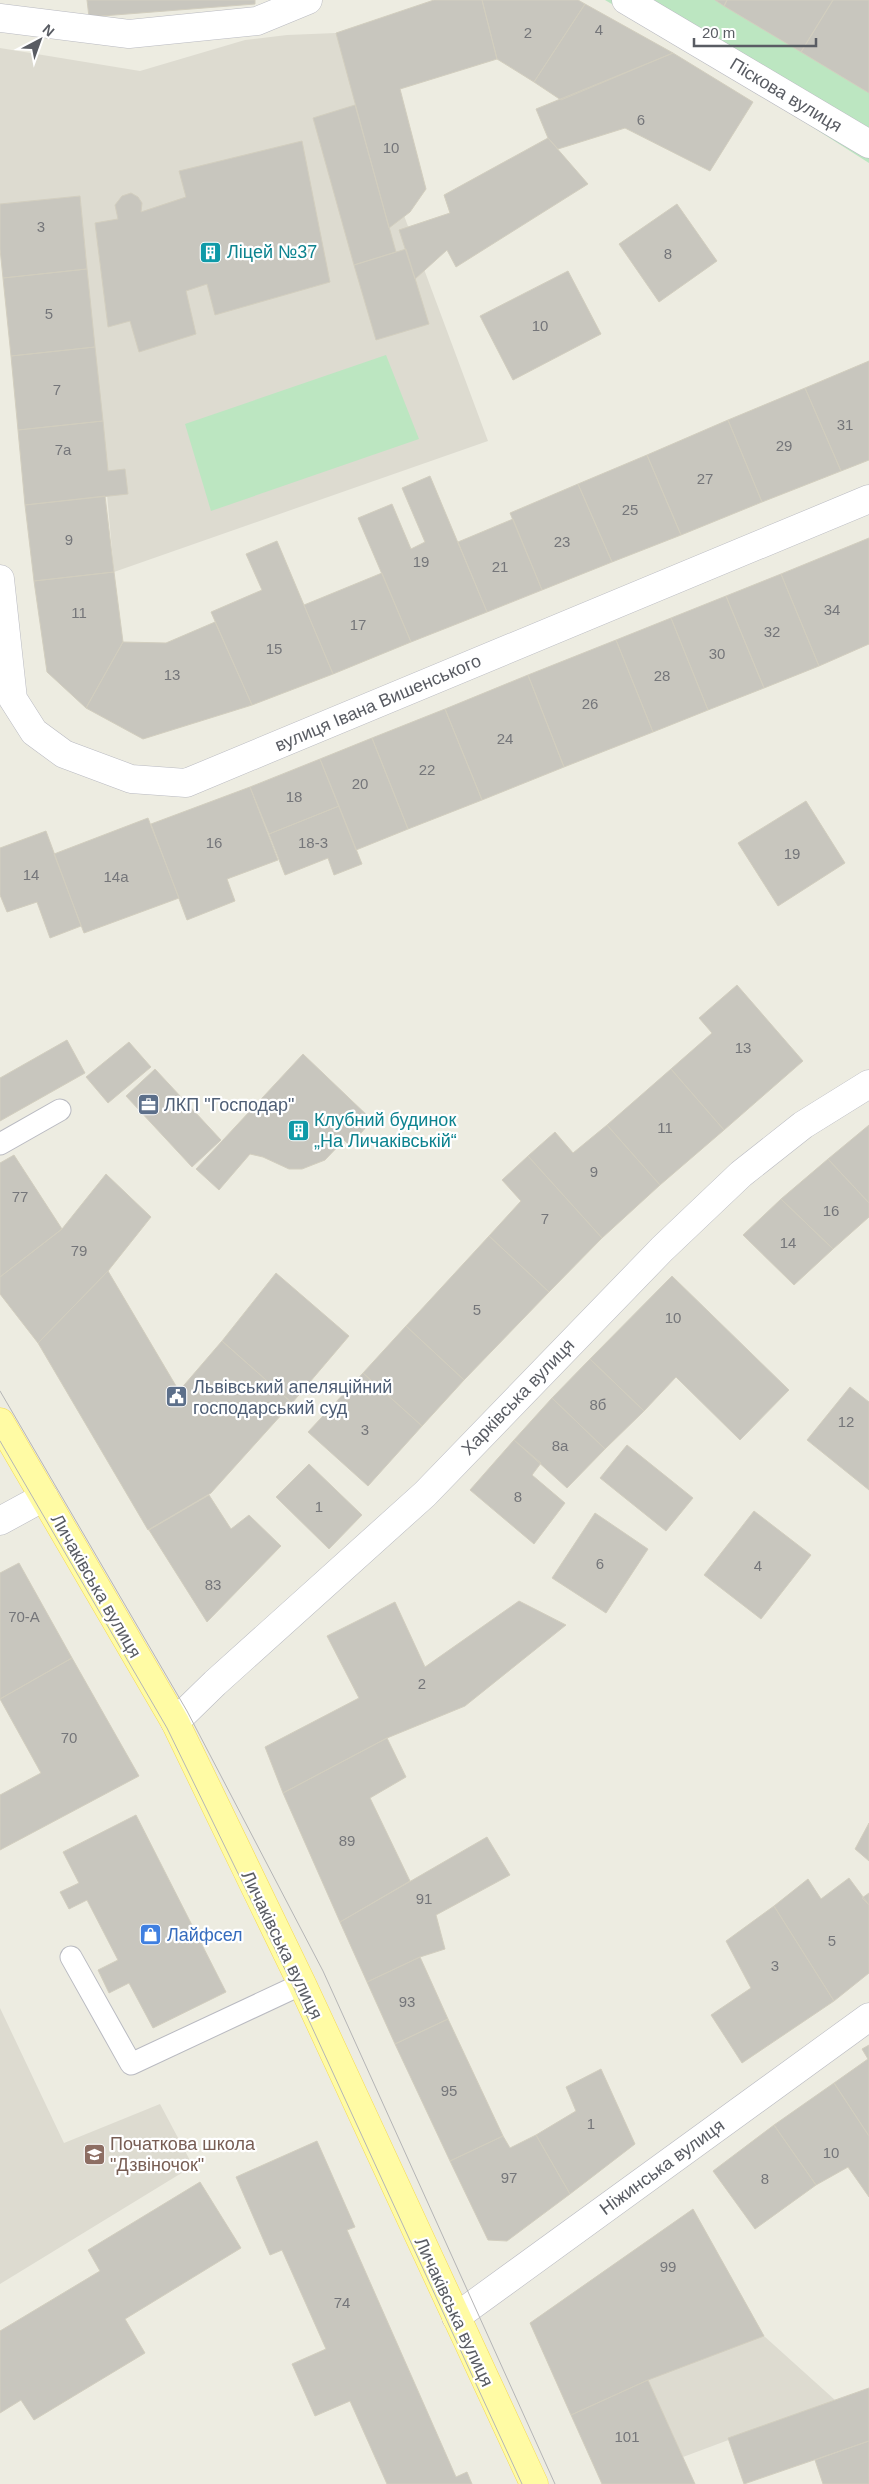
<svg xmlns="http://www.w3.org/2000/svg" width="869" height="2484" viewBox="0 0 869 2484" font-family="Arial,sans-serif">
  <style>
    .education { fill: #dddbd0 }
    .green { fill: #bce6c1 }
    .building { fill: #c8c6be; stroke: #d2cebf }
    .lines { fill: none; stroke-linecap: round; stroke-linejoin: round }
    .lane-casing { stroke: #b9bac1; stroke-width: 23 }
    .street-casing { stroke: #b9bac1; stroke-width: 29 }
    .primary-casing { stroke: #f6db51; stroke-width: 29 }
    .lane { stroke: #fff; stroke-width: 21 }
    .street { stroke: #fff; stroke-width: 28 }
    .primary { stroke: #fffba4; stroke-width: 28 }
    .tram { stroke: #b5b5b6; stroke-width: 1 }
    .labels { text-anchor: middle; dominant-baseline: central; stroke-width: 4.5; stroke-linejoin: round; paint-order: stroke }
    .number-label { font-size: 15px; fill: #75767a }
    .street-label { font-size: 18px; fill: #595c63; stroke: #fff }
    .culture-label { font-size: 18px; fill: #0d838f; stroke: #fff; text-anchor: start }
    .service-label { font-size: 18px; fill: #4e5e75; stroke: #fff; text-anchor: start }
    .shop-label { font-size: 18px; fill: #366cbe; stroke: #fff; text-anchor: start }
    .education-label { font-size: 18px; fill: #785e54; stroke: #fff; text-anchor: start }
  </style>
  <rect width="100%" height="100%" fill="#edece1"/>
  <path class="education" d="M336,33L488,441L114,572L80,196L0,204V48L140,71L245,40L287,35Z
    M0,2008L64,2143L160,2104L193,2166L0,2284Z
    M693,2209L764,2336L835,2400L683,2457L648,2380L571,2415L530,2323Z"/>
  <path class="green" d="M605,0H869V163L721,69Z
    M386,355L419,439L211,511L185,424Z"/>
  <path class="building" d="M87,0H255V4L89,17Z
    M434,0H482L497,59L400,89L426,189L410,212L389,228L336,33Z
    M482,0H578L585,4L534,82L497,59Z
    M715,0H727L724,6Z
    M727,0H833L801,52L724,6Z
    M833,0H869V93L801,52Z
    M585,4L673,53L561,100L534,82Z
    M673,53L753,102L710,171L625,128L558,149L548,138L536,109Z
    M355,105L396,252L354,265L313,118Z
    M548,138L588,184L456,267L447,250L415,279L399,230L450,213L444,195Z
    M302,141L330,282L215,315L207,284L186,291L196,334L139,352L130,321L108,327L95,223L118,219L115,205L122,196L131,193L138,197L142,203L141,212L186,197L179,171Z
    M80,196L87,269L3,278L0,249V204Z
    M677,204L717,261L659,302L619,244Z
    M406,249L429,324L376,340L354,265Z
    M87,269L95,347L11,356L3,278Z
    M568,271L601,334L513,380L480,316Z
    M95,347L103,421L18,430L11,356Z
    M869,361V460L841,471L805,388Z
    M805,388L841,471L762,502L728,420Z
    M728,420L762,502L681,535L647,455Z
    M103,421L108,471L125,469L128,494L25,505L18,430Z
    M647,455L681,535L612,562L578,484Z
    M430,476L487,612L411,642L358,518L392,504L411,549L425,542L402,488Z
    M578,484L612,562L542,590L510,513Z
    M105,496L114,572L34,581L25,505Z
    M513,519L542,590L487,612L458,542Z
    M869,538V644L819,666L781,574Z
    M277,541L333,674L252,705L211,612L262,590L246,554Z
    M114,572L123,642L86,708L47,672L34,581Z
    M382,573L411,642L333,674L304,605Z
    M781,574L819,666L764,688L726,596Z
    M726,596L764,688L708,710L671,618Z
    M671,618L708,710L653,732L616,640Z
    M215,622L252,705L143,739L86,708L123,642L166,643Z
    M616,640L653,732L564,767L528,675Z
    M528,675L564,767L482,800L445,709Z
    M445,709L482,800L408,829L372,738Z
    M372,738L408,829L356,850L320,759Z
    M320,759L339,806L269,834L250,787Z
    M250,787L278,860L227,879L235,901L187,920L151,824Z
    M806,801L845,863L778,906L738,843Z
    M339,806L362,864L334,875L328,858L285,875L269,834Z
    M148,818L179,898L84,933L54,854Z
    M46,831L81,926L50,938L37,902L7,912L0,895V848Z
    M737,985L803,1061L724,1130L671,1069L712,1033L699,1018Z
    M67,1040L85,1073L0,1121V1078Z
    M129,1042L151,1067L108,1103L86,1077Z
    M303,1054L372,1120L350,1146L344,1140L325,1160L302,1169H289L263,1157L250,1154L219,1190L196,1169Z
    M155,1069L221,1140L192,1167L126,1096Z
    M671,1069L724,1130L660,1185L607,1125Z
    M607,1125L660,1185L602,1238L528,1156L555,1132L573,1153Z
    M869,1125V1203L828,1159Z
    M14,1155L62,1229L0,1277V1163Z
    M528,1156L602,1238L549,1292L489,1236L521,1201L502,1180Z
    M828,1159L869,1203V1217L833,1249L781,1199Z
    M106,1174L151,1217L108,1271L38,1343L0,1294V1277L62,1229Z
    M781,1199L833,1249L794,1285L743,1235Z
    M489,1236L549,1292L464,1380L406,1326Z
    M108,1271L179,1391L222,1341L292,1403L211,1493L148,1530L38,1343Z
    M276,1273L349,1336L292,1403L222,1341Z
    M672,1276L789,1390L740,1440L676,1377L644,1411L590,1359Z
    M406,1326L464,1380L422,1426L363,1373Z
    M590,1359L644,1411L605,1449L552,1398Z
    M363,1373L422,1426L368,1486L308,1432Z
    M850,1387L869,1402V1490L807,1440Z
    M552,1398L605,1449L567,1488L514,1440Z
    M514,1440L541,1463L532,1475L565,1503L534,1544L470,1490Z
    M627,1445L693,1498L666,1531L600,1478Z
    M309,1464L362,1515L329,1549L276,1497Z
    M209,1495L231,1529L249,1515L281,1546L207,1622L149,1530Z
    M754,1511L811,1555L761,1619L704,1575Z
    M595,1513L648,1549L606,1613L552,1578Z
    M19,1563L72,1658L0,1699V1573Z
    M519,1601L566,1625L465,1706L387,1738L283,1793L265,1747L359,1698L327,1636L395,1602L425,1667Z
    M72,1658L139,1776L0,1850V1795L41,1773L0,1699Z
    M387,1738L406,1777L370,1798L410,1881L340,1922L283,1793Z
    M136,1815L226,1992L153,2028L129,1983L109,1993L98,1970L118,1960L87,1900L69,1909L60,1892L79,1883L63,1852Z
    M869,1823V1861L855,1849Z
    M487,1837L510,1875L436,1915L445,1949L420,1957L367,1982L340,1922Z
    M849,1878L869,1905V1973L834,2001L774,1906L808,1879L821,1899Z
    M869,1893V1905L862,1898Z
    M774,1906L834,2001L742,2063L711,2015L751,1988L726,1941Z
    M420,1957L448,2019L395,2044L367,1982Z
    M448,2019L503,2136L450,2161L395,2044Z
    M869,2045V2136L834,2083L868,2059L862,2049Z
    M601,2069L635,2144L570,2194L536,2135L576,2111L566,2087Z
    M834,2083L869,2136V2197L848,2167L816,2185L774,2125Z
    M774,2125L816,2185L755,2229L713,2171Z
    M536,2135L570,2194L507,2241L488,2240L450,2161L503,2136L510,2148Z
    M317,2141L355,2227L347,2230L456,2477L467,2472L472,2484H387L350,2401L315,2416L292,2364L326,2349L282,2250L270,2255L236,2177Z
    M200,2182L241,2248L125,2319L145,2353L34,2420L21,2400L0,2413V2331L100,2271L88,2250Z
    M693,2209L764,2336L648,2380L571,2415L530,2323Z
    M648,2380L695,2484H602L571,2415Z
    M869,2388V2441L744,2484L728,2438Z
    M869,2441V2484H823L815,2460Z"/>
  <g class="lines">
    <defs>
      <path id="lane" d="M0,1144L60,1110
        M71,1957L131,2064L302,1984"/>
      <path id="street" d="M626,0L869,144
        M0,18L129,34L257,21L308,0
        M0,579L13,699L34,732L64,754L131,779L186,783L869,499
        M0,1521L44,1497
        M175,1722L215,1683L425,1494L662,1249L741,1174L803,1125L869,1084
        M456,2317L869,2017"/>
      <path id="primary" d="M0,1422L175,1722L302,1984L534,2484"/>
    </defs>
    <use href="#lane" class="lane-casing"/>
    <use href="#street" class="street-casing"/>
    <use href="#primary" class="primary-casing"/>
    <use href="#lane" class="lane"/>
    <use href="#street" class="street"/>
    <use href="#primary" class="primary"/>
    <path class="tram" d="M0,1391L187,1711L323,1971L555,2484
      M0,1441L167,1728L294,1988L522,2484"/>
  </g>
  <defs>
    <symbol id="building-square" viewBox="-11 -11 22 22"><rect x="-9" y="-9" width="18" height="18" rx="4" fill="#0f9aa8" stroke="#fff"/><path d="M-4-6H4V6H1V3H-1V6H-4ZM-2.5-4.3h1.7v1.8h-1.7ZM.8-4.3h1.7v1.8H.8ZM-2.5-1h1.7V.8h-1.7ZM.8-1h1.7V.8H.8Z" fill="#fff"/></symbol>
    <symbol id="office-square" viewBox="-11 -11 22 22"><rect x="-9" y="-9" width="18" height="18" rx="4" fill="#5c6f8a" stroke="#fff"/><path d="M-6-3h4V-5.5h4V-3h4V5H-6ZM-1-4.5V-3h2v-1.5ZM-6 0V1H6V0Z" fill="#fff"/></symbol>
    <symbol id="civic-square" viewBox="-11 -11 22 22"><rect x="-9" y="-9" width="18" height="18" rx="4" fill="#5c6f8a" stroke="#fff"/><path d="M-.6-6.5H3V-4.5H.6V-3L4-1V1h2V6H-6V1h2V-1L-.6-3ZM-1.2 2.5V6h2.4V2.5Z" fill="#fff"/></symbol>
    <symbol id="shop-square" viewBox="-11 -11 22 22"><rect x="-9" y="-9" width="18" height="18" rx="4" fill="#3f7fe0" stroke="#fff"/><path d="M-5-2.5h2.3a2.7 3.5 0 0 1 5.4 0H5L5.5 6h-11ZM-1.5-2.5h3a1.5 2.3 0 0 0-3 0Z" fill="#fff"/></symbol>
    <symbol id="school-square" viewBox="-11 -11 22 22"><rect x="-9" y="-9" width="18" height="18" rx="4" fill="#8d6e63" stroke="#fff"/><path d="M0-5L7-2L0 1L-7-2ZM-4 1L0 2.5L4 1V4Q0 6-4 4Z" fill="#fff"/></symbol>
  </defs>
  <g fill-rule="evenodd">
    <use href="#building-square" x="198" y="240" width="25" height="25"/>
    <use href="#office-square" x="136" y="1092" width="25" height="25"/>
    <use href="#building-square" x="286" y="1118" width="25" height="25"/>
    <use href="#civic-square" x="164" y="1384" width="25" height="25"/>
    <use href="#shop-square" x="138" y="1922" width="25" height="25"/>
    <use href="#school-square" x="82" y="2142" width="25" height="25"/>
  </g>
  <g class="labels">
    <g class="number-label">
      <text x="599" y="29">4</text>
      <text x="528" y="32">2</text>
      <text x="641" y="119">6</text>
      <text x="391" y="147">10</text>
      <text x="41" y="226">3</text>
      <text x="668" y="253">8</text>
      <text x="49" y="313">5</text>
      <text x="540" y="325">10</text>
      <text x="57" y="389">7</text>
      <text x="845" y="424">31</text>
      <text x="784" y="445">29</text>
      <text x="63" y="449">7а</text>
      <text x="705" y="478">27</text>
      <text x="630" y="509">25</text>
      <text x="69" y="539">9</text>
      <text x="562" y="541">23</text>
      <text x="421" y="561">19</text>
      <text x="500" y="566">21</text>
      <text x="832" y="609">34</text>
      <text x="79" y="612">11</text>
      <text x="358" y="624">17</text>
      <text x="772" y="631">32</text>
      <text x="274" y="648">15</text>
      <text x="717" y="653">30</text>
      <text x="172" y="674">13</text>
      <text x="662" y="675">28</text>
      <text x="590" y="703">26</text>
      <text x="505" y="738">24</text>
      <text x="427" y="769">22</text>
      <text x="360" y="783">20</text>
      <text x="294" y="796">18</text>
      <text x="214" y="842">16</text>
      <text x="313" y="842">18-3</text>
      <text x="792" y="853">19</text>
      <text x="31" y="874">14</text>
      <text x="116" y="876">14а</text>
      <text x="743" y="1047">13</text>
      <text x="665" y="1127">11</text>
      <text x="594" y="1171">9</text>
      <text x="20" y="1196">77</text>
      <text x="831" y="1210">16</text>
      <text x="545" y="1218">7</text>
      <text x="788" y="1242">14</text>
      <text x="79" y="1250">79</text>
      <text x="477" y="1309">5</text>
      <text x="673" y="1317">10</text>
      <text x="598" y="1404">8б</text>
      <text x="846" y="1421">12</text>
      <text x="365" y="1429">3</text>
      <text x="560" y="1445">8а</text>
      <text x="518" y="1496">8</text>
      <text x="319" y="1506">1</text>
      <text x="600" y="1563">6</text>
      <text x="758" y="1565">4</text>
      <text x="213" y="1584">83</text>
      <text x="24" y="1616">70-А</text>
      <text x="422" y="1683">2</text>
      <text x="69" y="1737">70</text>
      <text x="347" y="1840">89</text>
      <text x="424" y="1898">91</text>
      <text x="832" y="1940">5</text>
      <text x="775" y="1965">3</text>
      <text x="407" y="2001">93</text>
      <text x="449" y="2090">95</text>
      <text x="591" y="2123">1</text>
      <text x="831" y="2152">10</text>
      <text x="509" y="2177">97</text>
      <text x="765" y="2178">8</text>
      <text x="668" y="2266">99</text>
      <text x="342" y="2302">74</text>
      <text x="627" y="2436">101</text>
    </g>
    <g class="street-label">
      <text transform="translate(786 95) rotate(31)">Піскова вулиця</text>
      <text transform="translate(378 703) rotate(-23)">вулиця Івана Вишенського</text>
      <text transform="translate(518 1397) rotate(-46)">Харківська вулиця</text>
      <text transform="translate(96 1586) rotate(60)">Личаківська вулиця</text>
      <text transform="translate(282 1945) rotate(64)">Личаківська вулиця</text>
      <text transform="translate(662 2167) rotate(-36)">Ніжинська вулиця</text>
      <text transform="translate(454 2312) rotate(65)">Личаківська вулиця</text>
    </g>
    <g class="culture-label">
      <text x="227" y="252">Ліцей №37</text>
      <text x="314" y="1120">Клубний будинок<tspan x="314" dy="21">„На Личаківській“</tspan></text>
    </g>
    <g class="service-label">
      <text x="164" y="1105">ЛКП "Господар"</text>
      <text x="193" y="1387">Львівський апеляційний<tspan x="193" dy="21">господарський суд</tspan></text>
    </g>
    <g class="shop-label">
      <text x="167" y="1935">Лайфсел</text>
    </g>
    <g class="education-label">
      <text x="110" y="2144">Початкова школа<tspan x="110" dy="21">"Дзвіночок"</tspan></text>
    </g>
  </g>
  <g transform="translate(40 40) rotate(41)" stroke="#ffffff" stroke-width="4" paint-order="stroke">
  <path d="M0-4L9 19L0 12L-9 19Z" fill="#595c63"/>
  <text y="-8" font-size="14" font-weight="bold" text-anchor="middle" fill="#595c63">N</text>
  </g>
  <path d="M694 38v8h122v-8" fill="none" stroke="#595c63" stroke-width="2.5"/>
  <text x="702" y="38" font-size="15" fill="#595c63" stroke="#ffffff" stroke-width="4" paint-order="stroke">20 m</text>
</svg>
